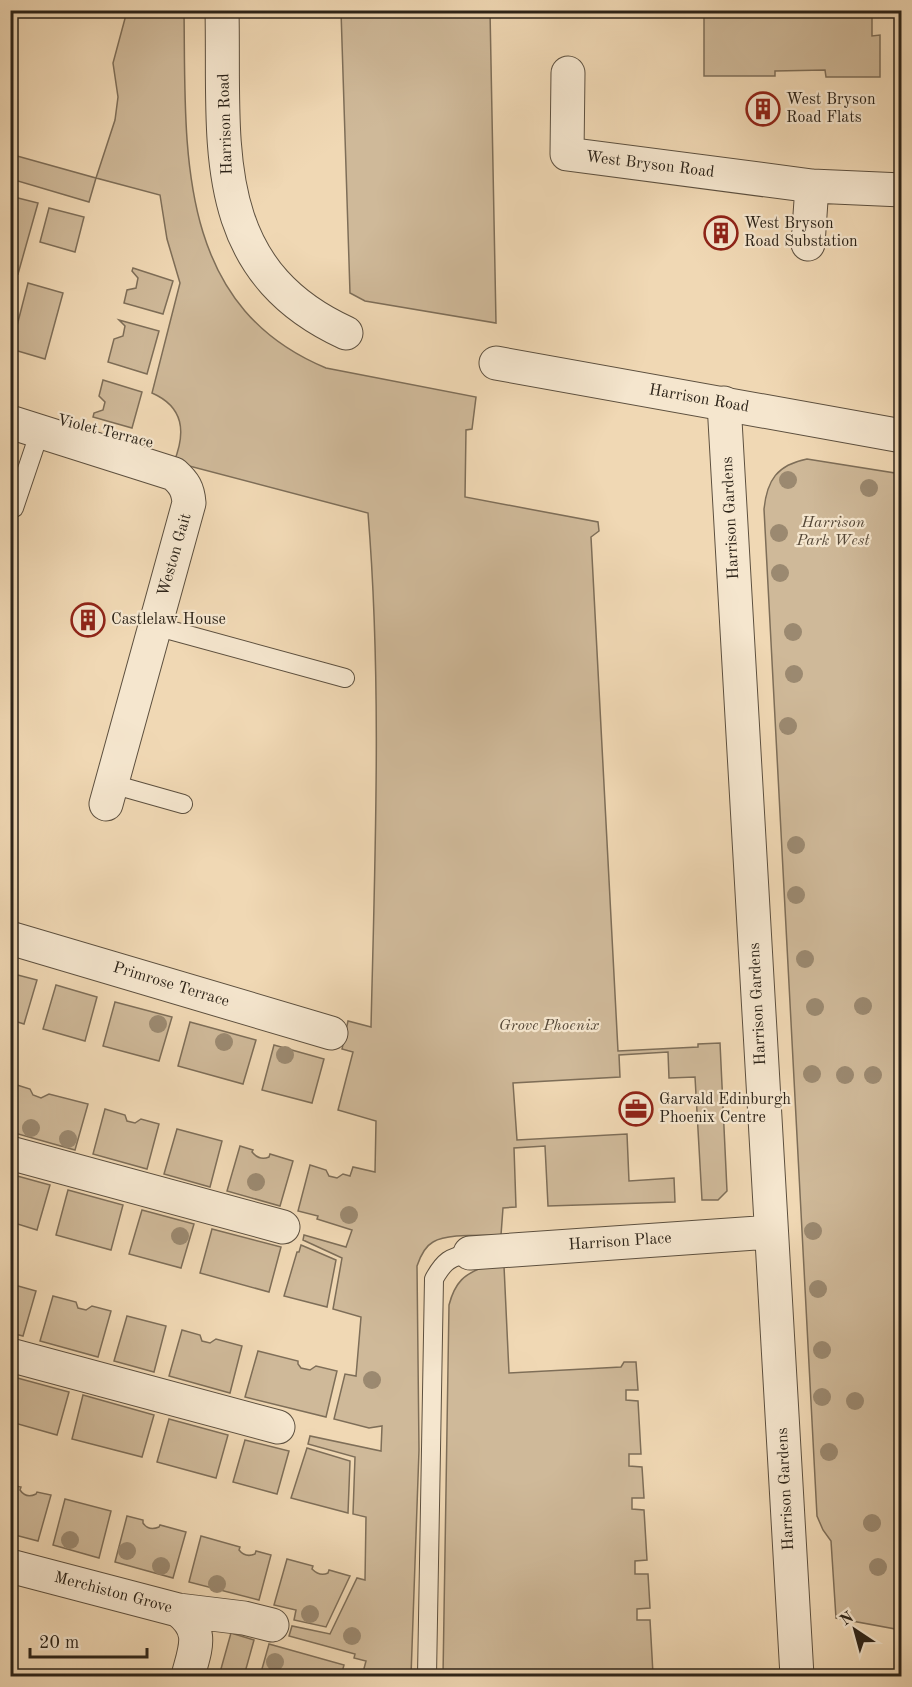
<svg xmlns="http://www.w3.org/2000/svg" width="912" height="1687" viewBox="0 0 912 1687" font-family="'Old Standard TT',serif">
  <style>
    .green { fill: #cfb999; stroke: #7e6e58; stroke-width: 1.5 }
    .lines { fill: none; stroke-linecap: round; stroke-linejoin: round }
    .service-casing { stroke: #5d503f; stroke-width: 20 }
    .minor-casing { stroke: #5d503f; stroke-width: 35 }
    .tertiary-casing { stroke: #5d503f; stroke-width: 35 }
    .service { stroke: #f5e6ce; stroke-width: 18 }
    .minor { stroke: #f5e6ce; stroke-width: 33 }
    .tertiary { stroke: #f5e6ce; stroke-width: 33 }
    .tree { fill: #9b8970 }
    .labels { text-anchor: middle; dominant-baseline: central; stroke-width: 4.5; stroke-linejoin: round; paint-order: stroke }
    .poi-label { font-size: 16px; fill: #2c2318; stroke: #f5e6ce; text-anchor: start }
    .street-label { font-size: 16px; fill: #2c2318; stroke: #f5e6ce }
    .park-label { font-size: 16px; font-style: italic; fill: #554838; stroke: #f5e6ce }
  </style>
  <rect width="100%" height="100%" fill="#f0d8b4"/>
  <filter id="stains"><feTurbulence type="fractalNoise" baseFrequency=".00333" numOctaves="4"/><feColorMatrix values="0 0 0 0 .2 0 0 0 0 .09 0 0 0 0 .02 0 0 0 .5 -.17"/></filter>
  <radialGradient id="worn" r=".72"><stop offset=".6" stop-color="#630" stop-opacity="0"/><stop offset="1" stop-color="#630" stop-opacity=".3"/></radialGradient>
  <path class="green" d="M127,11H184C186,148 174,305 326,368L476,397L472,429L466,430L465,497L598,522L599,531L591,537L618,1051L698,1047V1044L720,1043L727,1191L718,1200H702L695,1077L669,1078L668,1052L619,1055L620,1077L513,1083L517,1140L627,1134L629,1181L674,1178L675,1202L548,1206L545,1146L514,1148L516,1207L503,1208L501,1235C483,1236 448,1233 433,1242C424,1247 420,1257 417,1266L419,1450L411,1676H362L366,1661L354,1658L355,1654L289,1636L292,1626L330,1634L357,1578L365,1580L366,1517L353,1514L355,1457L308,1444L310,1436L381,1451L382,1426L369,1428L334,1419L345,1374L356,1376L361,1317L333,1309L342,1258L303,1240L304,1235L346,1247L352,1230L317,1219L318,1216L298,1211L310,1165L326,1170L329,1176L337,1178L343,1174L350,1176L353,1167L375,1172L376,1121L338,1110L353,1052L342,1049L348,1021L371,1027C375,856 382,684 368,513L174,462C186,432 184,407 152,393L180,283L167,239L160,195L96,178L89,202L11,179L10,154L96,178L115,120L118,97L113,63Z
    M341,11H490L496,323L365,301L350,293Z
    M834,11H872V36L880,35V77H826L825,70L775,71V76H704V15Z
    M10,196L38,203L18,274L11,272Z
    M49,208L84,217L75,252L40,242Z
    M133,268L173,281L163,314L124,303L127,290L136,288L138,278L132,271Z
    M28,283L63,293L45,359L11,349Z
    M119,320L159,331L147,374L108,362L114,339L123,336L125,326Z
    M103,380L142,392L132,428L93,417L94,413L103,410L105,402L99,396Z
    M807,459L901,474V1630L836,1618L831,1541L823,1530L817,1516L764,509C767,480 777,465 807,459Z
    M10,973L37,980L24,1024L11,1020Z
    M56,985L97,997L85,1041L43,1029Z
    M115,1002L172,1017L159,1061L103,1046Z
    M190,1022L256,1040L243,1084L178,1066Z
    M274,1045L324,1059L312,1103L262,1090Z
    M17,1085L30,1089L33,1095L41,1098L49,1094L88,1104L75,1150L11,1132V1107Z
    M105,1109L125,1115L127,1121L135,1123L141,1119L159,1124L147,1169L93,1154Z
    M177,1129L222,1141L210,1187L164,1174Z
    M240,1146L253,1150L252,1152C257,1158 262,1160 269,1157L270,1154L293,1161L280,1206L227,1191Z
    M10,1174L50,1185L37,1230L11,1222Z
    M68,1190L123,1205L111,1250L56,1235Z
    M142,1210L194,1224L181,1268L129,1254Z
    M212,1229L281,1247L269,1292L200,1273Z
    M301,1245L336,1260L327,1307L284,1296L297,1252H299Z
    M486,1266H504L509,1373L621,1367L624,1362H636L638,1390H626V1400L638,1401L641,1454H629V1466L642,1467L644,1498H632V1509L644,1510L647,1560L635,1561V1574H648L650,1608L637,1609V1620H650L653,1674L640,1676H443L449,1305C455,1282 464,1274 486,1266Z
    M11,1284L36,1291L23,1336L11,1333Z
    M53,1296L76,1302L78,1308L86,1310L92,1306L111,1311L98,1357L40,1341Z
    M127,1316L166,1326L154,1372L114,1361Z
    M182,1330L200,1335L202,1341L210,1343L216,1339L242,1346L230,1393L169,1376Z
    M258,1351L298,1361V1364L301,1368L310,1370L316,1366L337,1371L326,1417L245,1397Z
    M10,1376L69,1392L57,1435L11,1422Z
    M83,1395L154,1415L142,1457L72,1439Z
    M169,1419L228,1435L216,1478L157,1462Z
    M245,1440L289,1451L277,1494L233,1482Z
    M307,1448L350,1461L348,1513L291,1498Z
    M10,1485L21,1487L20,1490C24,1496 30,1497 36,1494L37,1492L51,1495L38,1541L11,1534Z
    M65,1499L111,1511L99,1558L53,1545Z
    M127,1516L143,1520V1523C147,1529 152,1530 159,1527L160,1525L186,1532L173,1578L115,1562Z
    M201,1536L240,1547L239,1550C243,1555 248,1557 255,1554L256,1551L271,1555L259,1600L189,1582Z
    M287,1559L313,1566L312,1569C317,1574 322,1576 328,1573L329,1570L350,1576L326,1627L294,1620L296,1610L274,1605Z
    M231,1633L254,1640L244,1676H219Z
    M269,1644L344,1665L341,1676H260Z"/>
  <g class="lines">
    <defs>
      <path id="service" d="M14,508L40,431
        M155,626L345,678
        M112,784L183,804
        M427,1676L434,1279C444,1261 450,1257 470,1253"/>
      <path id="minor" d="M568,73L567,154L812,186L902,190
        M808,244L812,186
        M724,403L797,1676
        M10,422L174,474C184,483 188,489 189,503L106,804
        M10,938L331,1033
        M10,1153L283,1227
        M470,1253L771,1232
        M10,1355L278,1427
        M10,1566L178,1610C205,1630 195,1649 188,1676
        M178,1610L244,1618L272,1625"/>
      <path id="tertiary" d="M222,10C225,141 204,268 346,333
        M496,363L902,436"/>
    </defs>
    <use href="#service" class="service-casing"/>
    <use href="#minor" class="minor-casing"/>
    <use href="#tertiary" class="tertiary-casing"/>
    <use href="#service" class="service"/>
    <use href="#minor" class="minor"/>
    <use href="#tertiary" class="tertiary"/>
  </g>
  <g class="tree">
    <circle cx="788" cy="480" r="9"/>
    <circle cx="869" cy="488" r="9"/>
    <circle cx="779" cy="533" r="9"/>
    <circle cx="780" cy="573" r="9"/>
    <circle cx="793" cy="632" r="9"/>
    <circle cx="794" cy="674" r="9"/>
    <circle cx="788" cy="726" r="9"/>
    <circle cx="796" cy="845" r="9"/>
    <circle cx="796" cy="895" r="9"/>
    <circle cx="805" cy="959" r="9"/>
    <circle cx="863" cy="1006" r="9"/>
    <circle cx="815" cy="1007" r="9"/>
    <circle cx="158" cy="1024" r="9"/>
    <circle cx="224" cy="1042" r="9"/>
    <circle cx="285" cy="1055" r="9"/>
    <circle cx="812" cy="1074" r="9"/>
    <circle cx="845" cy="1075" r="9"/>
    <circle cx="873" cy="1075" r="9"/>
    <circle cx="31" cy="1128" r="9"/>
    <circle cx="68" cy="1139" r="9"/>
    <circle cx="256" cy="1182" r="9"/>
    <circle cx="349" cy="1215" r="9"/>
    <circle cx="813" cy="1231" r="9"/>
    <circle cx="180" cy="1236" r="9"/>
    <circle cx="818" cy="1289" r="9"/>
    <circle cx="822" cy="1350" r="9"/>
    <circle cx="372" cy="1380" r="9"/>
    <circle cx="822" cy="1397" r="9"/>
    <circle cx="855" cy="1401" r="9"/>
    <circle cx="829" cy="1452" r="9"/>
    <circle cx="872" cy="1523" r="9"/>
    <circle cx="70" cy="1540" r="9"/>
    <circle cx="127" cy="1551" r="9"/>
    <circle cx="161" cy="1566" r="9"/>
    <circle cx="878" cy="1567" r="9"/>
    <circle cx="217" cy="1584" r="9"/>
    <circle cx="310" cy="1614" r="9"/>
    <circle cx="352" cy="1636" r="9"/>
    <circle cx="275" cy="1662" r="9"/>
  </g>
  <defs>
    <symbol id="building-ring" viewBox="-11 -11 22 22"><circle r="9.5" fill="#f5e6ce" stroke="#8f2418" stroke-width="1.5"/><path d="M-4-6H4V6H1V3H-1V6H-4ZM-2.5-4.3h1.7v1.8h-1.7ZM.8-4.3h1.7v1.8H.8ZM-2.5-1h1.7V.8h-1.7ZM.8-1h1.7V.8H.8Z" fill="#8f2418"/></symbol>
    <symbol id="office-ring" viewBox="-11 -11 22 22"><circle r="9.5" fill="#f5e6ce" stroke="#8f2418" stroke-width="1.5"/><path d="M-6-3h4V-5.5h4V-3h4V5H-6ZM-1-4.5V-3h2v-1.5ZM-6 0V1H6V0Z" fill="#8f2418"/></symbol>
  </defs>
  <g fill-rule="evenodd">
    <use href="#building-ring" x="744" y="90" width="38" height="38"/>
    <use href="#building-ring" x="702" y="214" width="38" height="38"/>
    <use href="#building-ring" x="69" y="601" width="38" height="38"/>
    <use href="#office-ring" x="617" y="1090" width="38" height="38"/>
  </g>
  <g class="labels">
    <g class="poi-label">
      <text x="786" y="100">West Bryson<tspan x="786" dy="18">Road Flats</tspan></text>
      <text x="744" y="224">West Bryson<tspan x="744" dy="18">Road Substation</tspan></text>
      <text x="111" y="620">Castlelaw House</text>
      <text x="659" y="1100">Garvald Edinburgh<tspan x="659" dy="18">Phoenix Centre</tspan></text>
    </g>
    <g class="street-label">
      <text transform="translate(226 124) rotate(-92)">Harrison Road</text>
      <text transform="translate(650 165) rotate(7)">West Bryson Road</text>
      <text transform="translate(699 399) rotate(10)">Harrison Road</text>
      <text transform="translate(105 432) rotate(14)">Violet Terrace</text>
      <text transform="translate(731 518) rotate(-93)">Harrison Gardens</text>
      <text transform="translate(175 555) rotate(-74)">Weston Gait</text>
      <text transform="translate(171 985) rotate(17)">Primrose Terrace</text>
      <text transform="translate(758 1004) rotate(-93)">Harrison Gardens</text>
      <text transform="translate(620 1242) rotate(-4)">Harrison Place</text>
      <text transform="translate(786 1489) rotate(-93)">Harrison Gardens</text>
      <text transform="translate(113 1593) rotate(15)">Merchiston Grove</text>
    </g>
    <g class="park-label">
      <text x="833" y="523">Harrison<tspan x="833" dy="18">Park West</tspan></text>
      <text x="549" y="1026">Grove Phoenix</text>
    </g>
  </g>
  <rect width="912" height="1687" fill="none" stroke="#f0d8b4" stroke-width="36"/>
  <rect x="12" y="12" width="888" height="1663" fill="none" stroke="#2c2318" stroke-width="3"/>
  <rect x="18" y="18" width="876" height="1651" fill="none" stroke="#2c2318" stroke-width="1.5"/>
  <g transform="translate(855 1630) rotate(324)" stroke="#f5e6ce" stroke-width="4.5" paint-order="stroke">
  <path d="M0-4.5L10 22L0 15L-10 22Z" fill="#2c2318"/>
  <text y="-9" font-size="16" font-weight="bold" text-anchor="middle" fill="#2c2318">N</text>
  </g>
  <path d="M30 1648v9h117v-9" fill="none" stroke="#2c2318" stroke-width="3"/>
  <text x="39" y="1648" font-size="18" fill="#2c2318" stroke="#f5e6ce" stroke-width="4.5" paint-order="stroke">20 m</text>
  <rect width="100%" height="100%" filter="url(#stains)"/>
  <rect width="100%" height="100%" fill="url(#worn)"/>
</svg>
